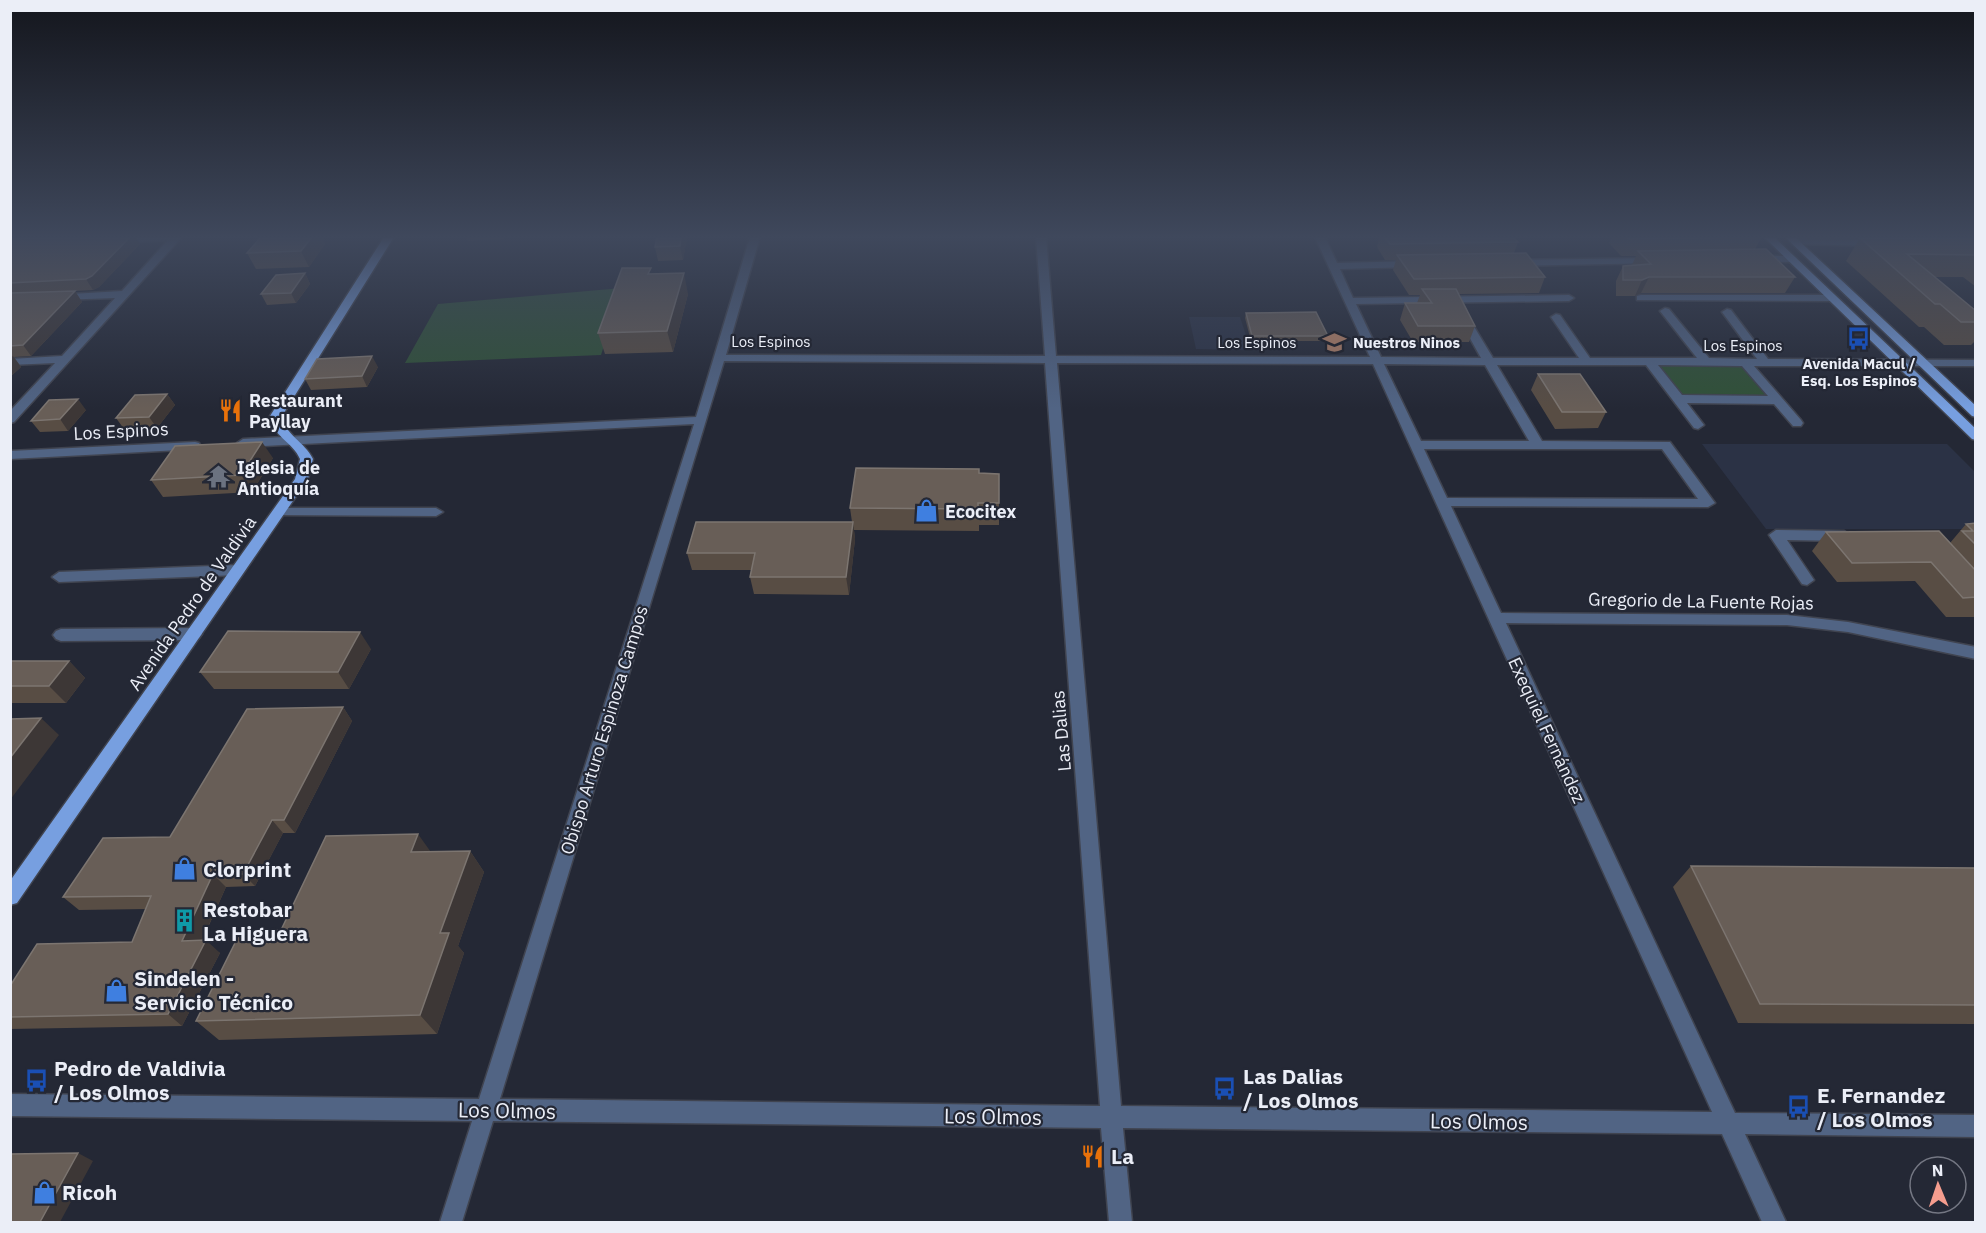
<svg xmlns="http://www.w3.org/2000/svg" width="1986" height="1233" viewBox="0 0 1986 1233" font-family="'IBM Plex Sans',sans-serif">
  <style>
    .built { fill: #2b3245 }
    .green { fill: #305137 }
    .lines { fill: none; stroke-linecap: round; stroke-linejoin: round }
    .minor-casing { stroke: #404450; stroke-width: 3 }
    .major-casing { stroke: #404450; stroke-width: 3 }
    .minor { fill: #516484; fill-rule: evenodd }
    .major { fill: #779fe0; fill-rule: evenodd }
    .wall { fill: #584d44 }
    .shaded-wall { fill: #3d3736 }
    .building { fill: #685e57; stroke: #7c7570; stroke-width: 1.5 }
    .labels { text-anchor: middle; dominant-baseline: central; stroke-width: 4.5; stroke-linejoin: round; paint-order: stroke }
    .far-street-label { font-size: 15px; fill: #ebeef7; stroke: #242835 }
    .far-poi-label { font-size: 15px; font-weight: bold; fill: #ebeef7; stroke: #242835; text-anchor: start }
    .poi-label { font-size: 18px; font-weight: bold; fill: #ebeef7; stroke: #242835; text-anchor: start }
    .street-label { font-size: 18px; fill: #ebeef7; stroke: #242835 }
    .near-poi-label { font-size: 21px; font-weight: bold; fill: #ebeef7; stroke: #242835; text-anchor: start }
    .near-street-label { font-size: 21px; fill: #ebeef7; stroke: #242835 }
  </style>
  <rect width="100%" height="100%" fill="#242835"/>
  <path class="built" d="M1189,317H1240L1251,350L1196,349Z
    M1702,444H1947L1975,472V529H1766Z"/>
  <path class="green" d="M622,288L601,355L405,363L438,304Z
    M1649,361H1744L1777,400L1678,399Z"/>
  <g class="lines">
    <defs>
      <path id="minor" d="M124,237H182L14,422L10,423V411L55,363L10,365V359L62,356L115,298L58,300L53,297L54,295L122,291L168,240L118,243L113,240Z
        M750,237H760L726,355L1045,356L1036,237H1046L1056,356L1370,357L1315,237H1325L1337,263L1414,261L1419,264L1414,267L1340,269L1353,298L1569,295L1574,298L1569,301L1356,304L1381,357L1481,358L1457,315L1462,312L1467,315L1493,358H1579L1551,317L1556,314L1560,315L1590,358H1697L1660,311L1665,308L1669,309L1709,358L1757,359L1722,312L1727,309L1731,310L1768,359L1976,360V366H1754L1801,420L1803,423L1801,426H1793L1774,404L1687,403L1704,425L1698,429L1694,428L1646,365H1497L1542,441L1670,442L1715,503L1708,507L1451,506L1501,613L1787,615L1848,622L1976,647V659L1848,632L1787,625L1506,623L1735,1113L1976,1115V1137L1745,1134L1786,1222H1762L1722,1134L1123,1128L1132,1222H1109L1101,1128L493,1121L462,1222H440L472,1121L10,1116V1094L479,1099L694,424L243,447L237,443L243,439L696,417ZM724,361L1045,363L1100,1106L500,1099ZM1057,363L1373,364L1712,1112L1121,1106ZM1384,364L1485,365L1529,441H1421ZM1658,365L1742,366L1768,396L1682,395ZM1424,449H1662L1698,499L1447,498Z
        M1796,239L1877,240L1882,243L1877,246L1792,244L1791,242Z
        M1756,256H1792L1797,259L1792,262L1752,261L1751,259Z
        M1654,258L1658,259V263L1513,266L1508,263L1513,260Z
        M1641,295H1832L1837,298L1832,301L1637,300V296Z
        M195,442L199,443L201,446L199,449L10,459V451Z
        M279,508H436L443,512L436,516L274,515L272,512Z
        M1776,530L1844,531L1851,536L1844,541L1787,540L1814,580L1807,585L1802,584L1769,535Z
        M238,565L245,570L238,575L59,582L52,577L59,572Z
        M194,628L199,630L202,634L199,638L194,640L61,641L56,639L53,635L56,631L61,629Z"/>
      <path id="major" d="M384,237H394L282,416C284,434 305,442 313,459L308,479L17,903L10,905V881L295,479L300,459C293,442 272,436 270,416Z
        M1764,237H1774L1976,429V440L1972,439Z
        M1785,237H1795L1976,406V417L1972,416Z"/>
    </defs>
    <use href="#minor" class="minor-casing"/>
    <use href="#major" class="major-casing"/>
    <use href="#minor" class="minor"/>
    <use href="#major" class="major"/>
  </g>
  <path class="wall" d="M10,237H136L140,244L99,287L93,290L75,291L82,302L31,356L14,357L21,367L10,377Z
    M261,237H322L325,244L309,267L256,269L247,253Z
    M466,237H505L504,239L468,241Z
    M657,237H687L683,260L658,261L655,247Z
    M1379,237H1513L1518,242L1514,253L1545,277L1539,293L1459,294L1475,326L1469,342H1413L1400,320L1405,303H1417L1420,295H1409L1393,270L1396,260H1385L1377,247Z
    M1612,237H1762L1755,249L1795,277L1785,293H1641L1635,296H1616V281L1623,266L1632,265L1636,256H1621L1609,243Z
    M1860,238L1976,239V287L1963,277H1934L1976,311V340L1971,345H1944L1924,327H1919L1846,261Z
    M305,273L310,284L296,303L267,305L261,294Z
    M652,274L688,294L673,352L605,354L598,333Z
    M1246,313L1328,336L1326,341H1251L1245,318Z
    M378,367L367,387L311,390L305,379Z
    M1538,374L1606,412L1598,428L1555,429L1531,390Z
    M167,394L175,405L157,428L124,429L116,418Z
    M86,410L68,431L40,432L31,421Z
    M273,458L252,492L163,497L151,480Z
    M979,473L999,474V525H979V531L854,530L855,539L849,595L754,594L750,577L751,570H692L687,553L852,522L850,508Z
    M1976,523V617H1946L1915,581L1837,582L1812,551L1826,532L1950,543L1966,524Z
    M371,649L349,689H214L200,672Z
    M10,661H69L85,678L66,703H10Z
    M343,707L352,721L295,833H283L255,886L226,887L202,941L220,953L182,1026L10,1029V986L132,942L146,909L79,910L63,897L170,837Z
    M470,851L484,872L458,946L464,953L437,1034L219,1040L196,1021L281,930L431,852Z
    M1691,866L1976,868V1024L1738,1023L1673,887Z"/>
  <path class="shaded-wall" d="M130,237H136L140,244L99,287L93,290L86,279Z
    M312,237H322L325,244L309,267L301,251Z
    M681,237H687L683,260L680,246Z
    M305,273L310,284L296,303L291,293Z
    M684,273L688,294L673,352L667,331Z
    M1649,277L1641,293L1635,296L1642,280Z
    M75,291L82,302L31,356L23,345Z
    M13,356L21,367L10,377V358Z
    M372,356L378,367L367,387L362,376Z
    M167,394L175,405L157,428L149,417Z
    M78,399L86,410L68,431L60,419Z
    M262,442L273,458L252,492L241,475Z
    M853,522L855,539L849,595L846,577Z
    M360,632L371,649L349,689L338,672Z
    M69,661L85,678L66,703L49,686Z
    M343,707L352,721L295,833L284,820Z
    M41,718L59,735L10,800V758Z
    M272,820L283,833L255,886L243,874Z
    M418,834L433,855L411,852Z
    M470,851L484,872L458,946L464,953L437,1034L420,1015L440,933Z
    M213,874L226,887L196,953L182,941Z
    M206,940L220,953L182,1026L168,1014Z
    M78,1153L93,1161L60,1222H40Z"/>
  <path class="building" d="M65,237H130L92,276L86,279L10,283V239Z
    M261,237H312L301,251L247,253Z
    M657,237H681L680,246L655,247Z
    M1384,237H1513L1518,242L1390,244Z
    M1627,237H1737L1629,239Z
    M1860,238L1976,239V255L1907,254L1976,311V322H1961L1940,304H1935Z
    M1766,249L1795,277H1649L1642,280H1623V266L1651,264L1638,251Z
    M1526,253L1545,277L1414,279L1397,255Z
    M622,268H651L648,274L684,273L667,331L598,333Z
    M305,273L291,293L261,294L276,275Z
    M1422,289H1456L1475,326H1418L1405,303H1432Z
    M75,291L23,345L10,346V293Z
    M1316,312L1328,336H1252L1246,313Z
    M372,356L362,376L305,379L317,359Z
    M1538,374H1580L1606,412H1562Z
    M167,394L149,417L116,418L135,395Z
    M78,399L60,419L31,421L49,400Z
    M262,442L241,475L151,480L175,446Z
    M856,468L979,469V473L999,474V503H978V509L850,508Z
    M696,522H853L846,577H750L755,553H687Z
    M1976,523V545L1962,531H1973L1966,524Z
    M1939,531L1976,571V597L1963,598L1931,562L1852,563L1826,532Z
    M228,631L360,632L338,672H200Z
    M10,661H69L49,686H10Z
    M343,707L284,820H272L243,874H213L182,941L206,940L168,1014L10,1017V986L37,944L132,942L151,896L63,897L103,838L170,837L247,709Z
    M41,718L10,758V719Z
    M418,834L411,852L470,851L440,933H449L420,1015L196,1021L241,931L281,930L326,836Z
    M1691,866L1976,868V1005L1760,1004Z
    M78,1153L40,1222H10V1154Z"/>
  <linearGradient id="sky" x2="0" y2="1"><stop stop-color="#14161d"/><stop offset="0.58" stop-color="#3f485c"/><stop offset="1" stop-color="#3f485c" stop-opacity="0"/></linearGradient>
  <rect width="1986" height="409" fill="url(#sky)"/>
  <defs>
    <symbol id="bus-bare" viewBox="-9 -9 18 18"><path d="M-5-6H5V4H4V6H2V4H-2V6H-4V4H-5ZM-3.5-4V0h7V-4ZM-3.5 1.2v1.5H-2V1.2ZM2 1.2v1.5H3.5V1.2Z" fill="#1a4fb4" stroke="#242835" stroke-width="2.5" paint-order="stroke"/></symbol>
    <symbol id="school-bare" viewBox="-9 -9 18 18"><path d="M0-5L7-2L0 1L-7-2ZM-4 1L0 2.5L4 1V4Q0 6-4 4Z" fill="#8d6e63" stroke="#242835" stroke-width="2.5" paint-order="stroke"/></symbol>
    <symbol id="restaurant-bare" viewBox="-9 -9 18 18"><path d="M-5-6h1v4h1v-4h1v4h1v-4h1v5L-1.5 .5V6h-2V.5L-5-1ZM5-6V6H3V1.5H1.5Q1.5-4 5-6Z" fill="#e8710a" stroke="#242835" stroke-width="2.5" paint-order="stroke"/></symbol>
    <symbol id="temple-bare" viewBox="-9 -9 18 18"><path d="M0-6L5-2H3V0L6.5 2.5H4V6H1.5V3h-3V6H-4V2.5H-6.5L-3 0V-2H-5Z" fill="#6b7280" stroke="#242835" stroke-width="2.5" paint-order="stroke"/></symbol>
    <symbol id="shop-bare" viewBox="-9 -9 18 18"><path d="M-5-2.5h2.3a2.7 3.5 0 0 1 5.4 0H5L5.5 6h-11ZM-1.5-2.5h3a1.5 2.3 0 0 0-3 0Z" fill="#3f7fe0" stroke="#242835" stroke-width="2.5" paint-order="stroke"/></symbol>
    <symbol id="building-bare" viewBox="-9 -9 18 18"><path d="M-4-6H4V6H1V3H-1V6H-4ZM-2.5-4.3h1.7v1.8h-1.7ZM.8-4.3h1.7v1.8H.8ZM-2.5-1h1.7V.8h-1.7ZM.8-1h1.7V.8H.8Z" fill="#0f9aa8" stroke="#242835" stroke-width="2.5" paint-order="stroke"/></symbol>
  </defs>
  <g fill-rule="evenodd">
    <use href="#bus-bare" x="1842" y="322" width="33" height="33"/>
    <use href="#school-bare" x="1318" y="326" width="33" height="33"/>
    <use href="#restaurant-bare" x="214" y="394" width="33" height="33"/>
    <use href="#temple-bare" x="202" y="460" width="33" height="33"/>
    <use href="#shop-bare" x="910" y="494" width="33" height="33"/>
    <use href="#shop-bare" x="168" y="852" width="33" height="33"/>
    <use href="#building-bare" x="168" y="904" width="33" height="33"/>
    <use href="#shop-bare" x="100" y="974" width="33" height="33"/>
    <use href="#bus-bare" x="20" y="1064" width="33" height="33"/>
    <use href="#bus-bare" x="1208" y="1072" width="33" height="33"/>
    <use href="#bus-bare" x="1782" y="1090" width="33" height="33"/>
    <use href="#restaurant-bare" x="1076" y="1140" width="33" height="33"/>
    <use href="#shop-bare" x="28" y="1176" width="33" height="33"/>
  </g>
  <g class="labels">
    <g class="far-street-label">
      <text x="771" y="341">Los Espinos</text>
      <text x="1257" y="342">Los Espinos</text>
      <text x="1743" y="345">Los Espinos</text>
    </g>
    <g class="far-poi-label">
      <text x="1353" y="342">Nuestros Ninos</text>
      <text x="1859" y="363" text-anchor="middle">Avenida Macul /<tspan x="1859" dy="17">Esq. Los Espinos</tspan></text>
    </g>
    <g class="poi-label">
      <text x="249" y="400">Restaurant<tspan x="249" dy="21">Payllay</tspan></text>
      <text x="237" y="467">Iglesia de<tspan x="237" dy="21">Antioquía</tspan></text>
      <text x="945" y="511">Ecocitex</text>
    </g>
    <g class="street-label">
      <text transform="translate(121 431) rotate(-3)">Los Espinos</text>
      <text transform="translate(1701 601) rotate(1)">Gregorio de La Fuente Rojas</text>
      <text transform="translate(192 603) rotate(-55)">Avenida Pedro de Valdivia</text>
      <text transform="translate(604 730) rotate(-73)">Obispo Arturo Espinoza Campos</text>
      <text transform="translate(1547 730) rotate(65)">Exequiel Fernández</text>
      <text transform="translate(1061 731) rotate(-95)">Las Dalias</text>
    </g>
    <g class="near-poi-label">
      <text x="203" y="869">Clorprint</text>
      <text x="203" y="909">Restobar<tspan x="203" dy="24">La Higuera</tspan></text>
      <text x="134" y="978">Sindelen -<tspan x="134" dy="24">Servicio Técnico</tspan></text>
      <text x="54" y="1068">Pedro de Valdivia<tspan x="54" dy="24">/ Los Olmos</tspan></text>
      <text x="1243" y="1076">Las Dalias<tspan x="1243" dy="24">/ Los Olmos</tspan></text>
      <text x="1817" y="1095">E. Fernandez<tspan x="1817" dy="24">/ Los Olmos</tspan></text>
      <text x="1111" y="1156">La</text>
      <text x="62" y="1192">Ricoh</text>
    </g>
    <g class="near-street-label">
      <text transform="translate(507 1110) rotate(1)">Los Olmos</text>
      <text transform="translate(993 1116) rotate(1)">Los Olmos</text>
      <text transform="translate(1479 1121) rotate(1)">Los Olmos</text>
    </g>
  </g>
  <rect width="1986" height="1233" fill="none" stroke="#ebeef7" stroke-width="24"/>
  <g transform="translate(1938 1185) rotate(358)"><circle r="28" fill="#242835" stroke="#747783" stroke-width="1.5"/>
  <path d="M0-4.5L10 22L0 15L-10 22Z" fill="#f59d8e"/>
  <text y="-9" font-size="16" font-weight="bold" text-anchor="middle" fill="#ebeef7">N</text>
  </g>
</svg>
